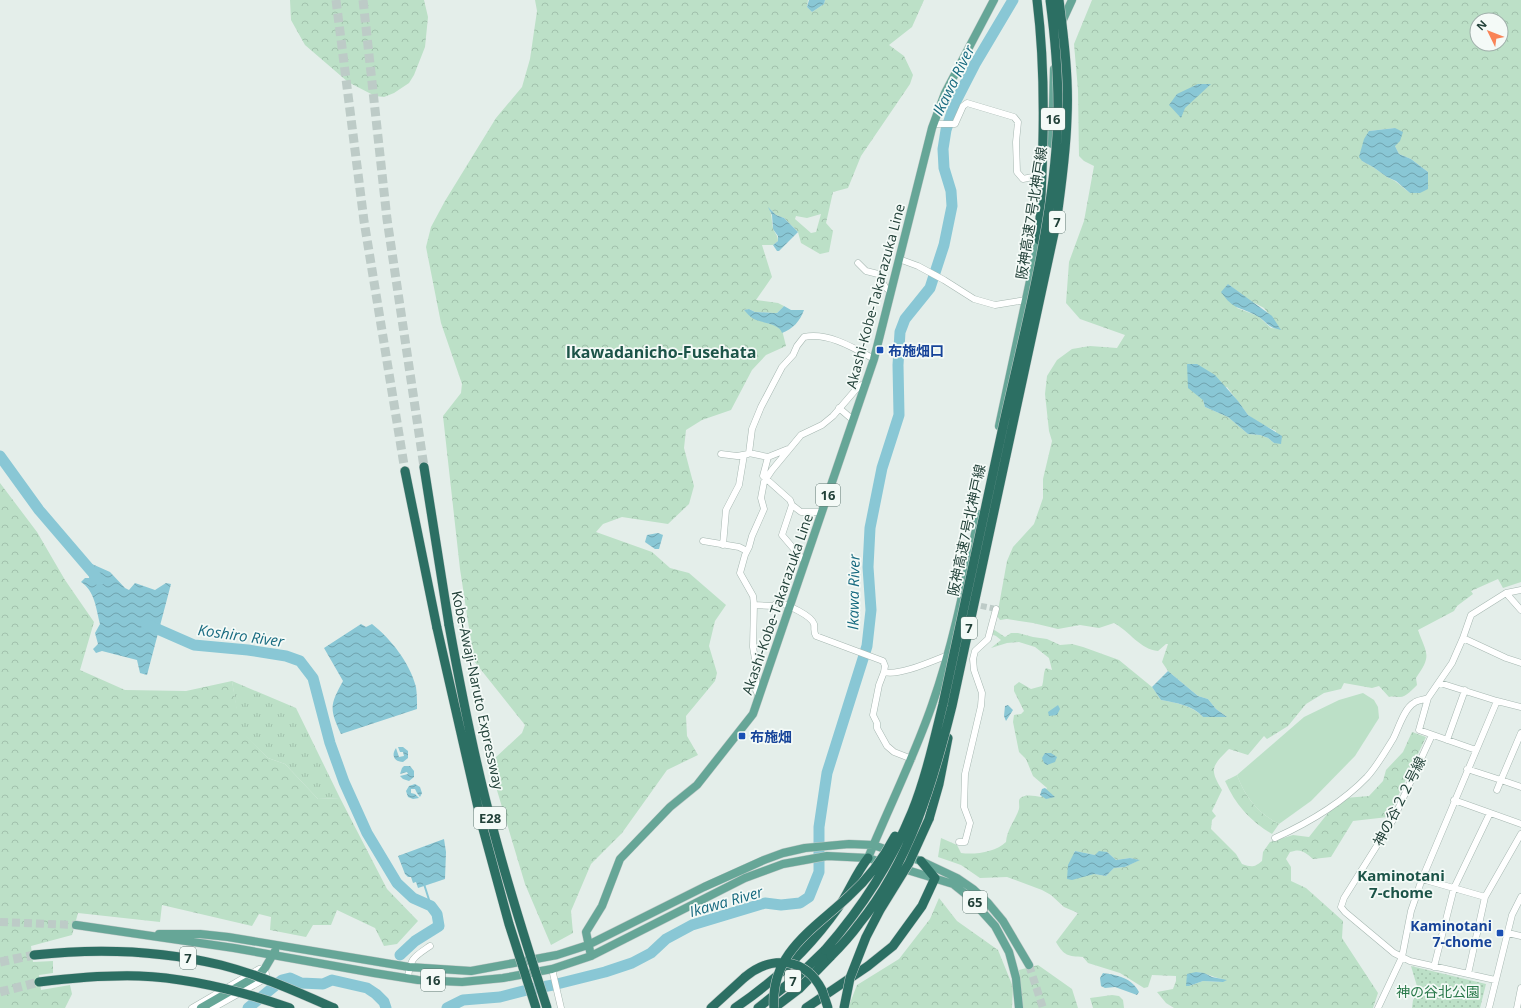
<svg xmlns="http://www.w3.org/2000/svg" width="1521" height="1008" viewBox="0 0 1521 1008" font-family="'Open Sans','Noto Sans JP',sans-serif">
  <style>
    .grass { fill: url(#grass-tufts) }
    .forest { fill: url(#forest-crowns); fill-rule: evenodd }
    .park { fill: url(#park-dots) }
    .pitch { fill: #bce0c7 }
    .water { fill: url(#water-waves) }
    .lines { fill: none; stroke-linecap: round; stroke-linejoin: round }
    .stream { stroke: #89c7d5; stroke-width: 2 }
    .river { stroke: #89c7d5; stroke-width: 11 }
    .minor-tunnel { stroke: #bdcbc7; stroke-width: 6; stroke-dasharray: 6 3; stroke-linecap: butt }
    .major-tunnel { stroke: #bdcbc7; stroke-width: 8; stroke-dasharray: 8 4; stroke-linecap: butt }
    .highway-tunnel { stroke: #bdcbc7; stroke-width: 9; stroke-dasharray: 9 4.5; stroke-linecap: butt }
    .minor-casing { stroke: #a6b7b1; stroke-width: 7 }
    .major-casing { stroke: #c1cac8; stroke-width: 9 }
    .highway-casing { stroke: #c1cac8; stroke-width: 10 }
    .minor { stroke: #fff; stroke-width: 6 }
    .major { stroke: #66a697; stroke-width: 8 }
    .highway { stroke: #2c6f63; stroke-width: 9 }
    .highway-bridge-casing { stroke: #c1cac8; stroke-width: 10; stroke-linecap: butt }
    .highway-bridge { stroke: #2c6f63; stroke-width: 9 }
    .transit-dot { fill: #1a4fb4; stroke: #f4faf7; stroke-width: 1.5 }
    .labels { text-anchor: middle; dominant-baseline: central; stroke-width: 3.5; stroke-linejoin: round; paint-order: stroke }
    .shield { fill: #f4faf7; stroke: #617872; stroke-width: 1 }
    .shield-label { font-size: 13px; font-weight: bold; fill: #224139 }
    .street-label { font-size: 14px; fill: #224139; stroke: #f4faf7 }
    .transit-label { font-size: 14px; font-weight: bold; fill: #164399; stroke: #f4faf7; text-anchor: start }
    .park-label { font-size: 14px; fill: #2a7a4b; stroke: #f4faf7 }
    .water-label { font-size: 15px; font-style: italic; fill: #186b80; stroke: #f4faf7 }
    .neighbourhood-label { font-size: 15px; font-weight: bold; fill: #1c5448; stroke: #f4faf7 }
    .quarter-label { font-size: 16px; font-weight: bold; fill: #1c5448; stroke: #f4faf7 }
  </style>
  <defs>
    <pattern id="grass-tufts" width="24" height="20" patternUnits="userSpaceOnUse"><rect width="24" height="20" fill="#bce0c7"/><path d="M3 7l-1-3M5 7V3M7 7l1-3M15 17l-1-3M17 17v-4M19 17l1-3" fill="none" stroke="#a1c1ac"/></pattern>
    <pattern id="forest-crowns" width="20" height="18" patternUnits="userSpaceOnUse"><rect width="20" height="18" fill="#bce0c7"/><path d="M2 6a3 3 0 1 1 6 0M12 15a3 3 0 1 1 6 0" fill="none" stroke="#a1c1ac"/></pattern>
    <pattern id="park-dots" width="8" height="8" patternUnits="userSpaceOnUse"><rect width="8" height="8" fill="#bce0c7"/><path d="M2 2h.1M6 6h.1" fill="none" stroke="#a1c1ac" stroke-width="1.8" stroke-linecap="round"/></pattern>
    <pattern id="water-waves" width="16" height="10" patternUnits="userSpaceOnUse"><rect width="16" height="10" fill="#89c7d5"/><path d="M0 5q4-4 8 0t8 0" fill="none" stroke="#70a3ae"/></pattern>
  </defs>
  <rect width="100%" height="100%" fill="#e4eeea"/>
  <path class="grass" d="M232,681L296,708L340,798L318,799L285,764L268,758L240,731Z"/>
  <path class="forest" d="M290,0H424L428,17L425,47L414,75L409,83L394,93L384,97L375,96L348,82L305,45L291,20Z
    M535,0H808L807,7L812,12L824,4L825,0H924L912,27L889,45L904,56L913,75L910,84L861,156L848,188L833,192L826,223L833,231L829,252L820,254L801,243L798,232L784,218L776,215L769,208C773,217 771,221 773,228C775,234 778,235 778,241L773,245H762L772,277L756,300L778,303L784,306L777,313H774L755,312L749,309L744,310L755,319L778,326L782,330L786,346L766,355L752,370L731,410L702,420L686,430L684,448L694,486L689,504L668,524L622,517L603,524L596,532L652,552L670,568L689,573L726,605L715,621L709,646L717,673L715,681L686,716L687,736L698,755L667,770L622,833L591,864L571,911L573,933L551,945L525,884L496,787L495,758L522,733L525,725L474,661L460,569L443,416L461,393L462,384L441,323L426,247L431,227L445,201L496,118L522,87L530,59L537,11ZM821,214L816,232L811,233L795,219L796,216L807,218Z
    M1092,0H1521V582L1503,588L1498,579L1471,591L1473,594L1457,606L1454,611L1418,630C1427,655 1432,655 1416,678L1417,685C1413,689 1406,697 1400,697C1395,697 1394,696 1389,697L1379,686L1372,688L1344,683L1341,689L1324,693L1306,704L1288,726L1267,739L1264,736L1248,755L1229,749C1212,766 1209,769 1222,790L1212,811L1216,816L1212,820L1211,829L1236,854L1242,864C1251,867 1254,868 1262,861L1263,852L1270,842L1293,835L1309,837L1328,813L1345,798L1369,796L1383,781L1386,770L1403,752L1412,732L1426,737L1388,817L1353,821L1331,857L1313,859C1305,852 1301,848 1290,852L1286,859L1291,867V881L1306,888L1343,921L1342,938L1378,993L1373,1008H1174L1166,1003L1157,992L1173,989L1176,981V976L1152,975L1148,987L1144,988L1120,973L1088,963L1083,957C1068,956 1064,956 1056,942L1078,913L1064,907L1051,895L1042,890L1007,877L980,878L961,865L938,857L941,838L957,845L961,853C975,855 996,852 1006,842C1007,829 1015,821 1019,809C1020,804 1017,799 1022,797C1028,794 1035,796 1041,797L1047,788L1033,776L1026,759L1019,752L1013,722L1014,715L1021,714L1024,711L1014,691V686L1019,682L1031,689L1042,686C1044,681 1043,672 1046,668L1052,670L1049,658L1035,647L1019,642L1007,643L991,648L1001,640L996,636L991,634L993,629L1005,637L1011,633H1018L1033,637L1047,639L1060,645L1072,644L1083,647L1119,660L1152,687L1161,700C1176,703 1192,705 1203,717H1227L1216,709L1208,699L1198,696L1168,671L1162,662L1168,644H1166L1158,651C1141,650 1129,631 1114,623L1099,628L1080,625L1058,629L1033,623L1007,619L1000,620L997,616L1007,561L1013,547L1034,524L1043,498V479L1052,441L1049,431L1045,394L1047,376L1057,360L1072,349L1090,346L1117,348L1125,335L1080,319L1066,303L1069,262L1084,221L1094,166L1084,161L1079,156L1078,90L1074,44ZM1477,20H1501V44H1477ZM1395,128V146L1399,154L1411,159L1428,172L1410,193L1395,181L1387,177L1373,167L1362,161L1369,131ZM1228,284L1247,299L1264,308L1280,329L1271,328L1258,316L1237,308ZM1227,387L1248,415L1261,424L1276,431L1274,443L1268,438L1260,435L1248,434L1228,417L1205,407L1203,400ZM1074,851L1095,855L1107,852L1116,860L1130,858L1139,860L1125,867L1114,868L1106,876L1094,874ZM1196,972C1206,973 1213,977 1222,979L1223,982L1203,981L1189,986Z
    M0,483L37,532L65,580L94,622L80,670L125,690L186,691L232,681L241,731L268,758L285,764L318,799L340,798L387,889L418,921L397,944L384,946L375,928L337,910L331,925H313L306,937L270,930L271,917L259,914L252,926L162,905L160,922L78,913L72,935L31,946L33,962L53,961V973L39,975L41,990L70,985L72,994L65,1008H0Z
    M1237,775C1245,797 1258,813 1279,824L1272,834C1250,821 1235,804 1225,781Z
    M939,898L957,921L998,950L1013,987L1012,1008H848L857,985L899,959L930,919Z
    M1038,965L1072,989L1078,1008H1023L1019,970Z
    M1112,995L1119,996L1123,1000L1124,1008H1093L1090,998Z"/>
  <path class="park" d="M1411,966L1486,984L1480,1008H1412L1413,1000L1419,993Z"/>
  <path class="pitch" d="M1363,693L1374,700L1378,707L1379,718L1355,756L1311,801L1279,824C1258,813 1245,797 1237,775L1304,717L1339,700Z"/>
  <path class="water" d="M809,0H825L824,4L812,12L807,7Z
    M1198,84H1211L1185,108L1181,118L1169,105L1177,94Z
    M1395,128L1403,132L1400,141L1395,146L1399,154L1411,159L1428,172V189L1420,193H1410L1396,181L1387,177L1373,167L1362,161L1359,157L1364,139L1369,131Z
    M768,207L776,215L784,218L798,232L779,251H777L773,245L778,241V236L773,229L772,215Z
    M1228,284L1272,316L1281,330C1266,327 1268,322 1257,316C1240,306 1234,311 1221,292Z
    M784,306L791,310H804C800,321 793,329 782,333C780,324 762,323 754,319C750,317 747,313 744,310L749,309L755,312L774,313H777Z
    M1187,364H1197L1215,375L1238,401L1248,415L1282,436L1281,444L1274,443L1268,438L1260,435L1248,434L1228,417L1205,407L1203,400L1188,388Z
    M658,533L663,535L659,549H655L645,542L647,535Z
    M92,564L110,572L125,588L129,590L135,583L155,590L166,583L171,584L147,675L140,673L137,660L102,651L96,653L93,649L98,644L95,633L100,624C96,609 95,591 81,582L85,578H89Z
    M361,624L366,627L372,624C391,639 410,663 416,687C417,694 417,702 417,709L341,734C329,708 330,705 343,681L324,648Z
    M1168,671L1198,696L1208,699L1216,709L1227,717H1203C1193,705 1176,703 1161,700L1152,687Z
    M1008,705L1013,710L1006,721L1004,716L1005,706Z
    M1058,705L1060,709L1057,715L1049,716L1048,712Z
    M398,747H403L408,751V758L403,762C394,762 391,755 396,748L399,757L404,756L403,752H400Z
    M1045,753H1051L1057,757L1055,762L1047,765L1044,763L1042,758Z
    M404,766H410L414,771V777L409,781L403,779L400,776L408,774L407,772L400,774L402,768Z
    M415,784L420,787L422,793L420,797L417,793L415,789H411V793L415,794L419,798L413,799L408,797L406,791L409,786Z
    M1045,788L1055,797L1046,799L1040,795L1042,789Z
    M444,839L446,852L445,879L418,888L416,882L413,883L411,877H408L405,874L398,856Z
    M1075,851L1095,855L1099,851L1107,852L1116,860L1130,858L1140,860L1125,867L1114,868L1106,876L1094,874L1072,880L1067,879L1068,865Z
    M1196,972L1204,973L1212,977L1227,980L1223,982L1203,981L1189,986H1186L1187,974Z
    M1103,973C1117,975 1132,978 1139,992L1137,995L1115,987L1105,988L1101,986L1100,978Z"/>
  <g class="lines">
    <path class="stream" d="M424,884L431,906"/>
    <path class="river" d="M0,456L39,510L99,580
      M146,624L194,645L248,650L286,656L300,661L313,678L330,743L344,782L367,833L397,883L413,898L431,906L437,914L439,926L415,941L400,955
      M248,1008L282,980L290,978L301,983L323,984L332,980L367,988L376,994L384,1002L386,1008
      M447,1008L463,1000L500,997L531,989L553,985L605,972L632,963L651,953L666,939L692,925L765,903L781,905L800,903L809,897L819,872V827L827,773L867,646L871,610L868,567L870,528L882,468L899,415L898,365L900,332L905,319L930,288L944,245L952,206L951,191L944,168L943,149L946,130L955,103L975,64L1013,0"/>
    <path class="minor-tunnel" d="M972,604L996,609"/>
    <path class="major-tunnel" d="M0,922L76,925
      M1029,965L1043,1008"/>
    <path class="highway-tunnel" d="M336,0L364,221L405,471
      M363,0L387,219L424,467
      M0,962L34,955
      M0,992L39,982"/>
    <defs>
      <path id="minor" d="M934,124H955L963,106L967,103L1014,117L1018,122L1016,142L1017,172L1023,179L1042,175
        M899,259L918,266L944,280L974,299L995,305L1026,300
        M858,263L866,271L878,274L885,287L891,292
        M839,408L853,420
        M721,454L737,456L748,454
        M768,457L788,449
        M792,505L801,512H822
        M703,541L739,547L747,551
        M723,545L726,510L739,485L744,455
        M805,562L782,535L792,505L790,500L763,476L768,457L749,453L752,429L761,407L782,367L793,355L797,346L804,337C828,332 854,348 874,359
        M1521,590L1506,593L1521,610
        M754,605L773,606L779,602C787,605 811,615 814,624C815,629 813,631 816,636L883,661L885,666L884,672L879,685L873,715L877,723V728L887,746L894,752L912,759
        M1463,638L1471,615L1506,593
        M884,672C900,676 932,661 948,655
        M1440,683L1497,701
        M759,697L756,690V665L753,647L754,604L753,596L740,573L745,555L749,547L752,536L764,509L761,498L764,482L772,470L801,435L822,425L833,416L858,387L867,382
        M1521,733L1501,780L1521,787
        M1432,735L1393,820L1344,898L1341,907L1345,912L1394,953L1410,961L1495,980
        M1447,740L1465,690
        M1476,750L1419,730L1428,698L1452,663L1463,638L1506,658L1521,663
        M1467,769L1501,780L1497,790
        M1454,800L1521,824
        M1275,838C1308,823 1341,804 1367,777C1377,766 1385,752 1393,739C1398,730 1404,708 1414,703C1417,700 1424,700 1428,698
        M959,842H965L970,823L964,807L965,774L981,706L982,693L974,670L973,659L975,651L988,639L996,609
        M1422,879L1485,897
        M1508,933L1521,936
        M1434,967L1454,888L1490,813
        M552,969L561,1008
        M1468,974L1485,897L1521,834
        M408,978C410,958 414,957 430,946
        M192,1008L259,969L265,968L266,975L263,980L213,1008
        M1378,1008L1402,957L1411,911L1422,879L1497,701L1521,707
        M1489,1008L1512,915L1521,897
        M1517,1008L1521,988"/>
      <path id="major" d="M1061,24L1072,0
        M1052,144L1054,69
        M999,426L1040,234
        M868,858C889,807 914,757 932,705C954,643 966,578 979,514
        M76,925L234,948L374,973L418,980L462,982L503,978L552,969L591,956L745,878L783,864L827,856L868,858L953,884L968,896L995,926L1009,952L1016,978L1019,1008
        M159,934H200L228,937L409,967L471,971L557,955L588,945L704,887L764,860L783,853L805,848L849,844L873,845L921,861L957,878L973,889L988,903L1003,921L1029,965
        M591,956L586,932L602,906L620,859L670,807L697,785L753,714L874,359L932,128L945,93L994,0
        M201,1008L260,974L265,968L275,951"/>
      <path id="highway" d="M1037,0C1047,80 1043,160 1039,240
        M424,467L449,625
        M405,471L437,628
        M929,819L939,784L948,738
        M711,1008L745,977
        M735,1008C775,981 810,948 838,908C849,892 856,873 868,858
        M758,1008L798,976L825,950
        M774,1008L799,989L831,956
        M806,1008L868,966L893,946L922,906L935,878L921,861"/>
    </defs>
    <use href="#minor" class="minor-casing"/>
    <use href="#major" class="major-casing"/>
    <use href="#highway" class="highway-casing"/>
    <use href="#minor" class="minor"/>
    <use href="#major" class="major"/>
    <use href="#highway" class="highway"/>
    <defs>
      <path id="highway-bridge" d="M449,625C461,691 474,757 491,821C507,884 527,946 547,1008
        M437,628L482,825L509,924L536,1008
        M825,950C861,909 891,863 912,812C926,777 934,740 943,704C964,610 983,516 1004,422C1025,329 1051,232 1057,136C1060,91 1056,45 1050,0
        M34,955C97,948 159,950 221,965C260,975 297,992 334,1008
        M831,956C841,946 851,935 859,924C910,861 933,783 952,706L1056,224C1061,189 1066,154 1067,118C1069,79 1064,39 1059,0
        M745,977C772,955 805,957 822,990C824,996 826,1002 828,1008
        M39,982C72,978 105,975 139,976C190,978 241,991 290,1008
        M774,1008C770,953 814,929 849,896C868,879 883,859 895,836
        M844,1008L850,978L866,937L880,910L909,863L929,819"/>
    </defs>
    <use href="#highway-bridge" class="highway-bridge-casing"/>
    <use href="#highway-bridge" class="highway-bridge"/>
  </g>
  <g class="transit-dot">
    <rect x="876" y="346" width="8" height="8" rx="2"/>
    <rect x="738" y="732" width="8" height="8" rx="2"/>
    <rect x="1496" y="929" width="8" height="8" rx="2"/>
  </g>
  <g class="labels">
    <g class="shield">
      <rect x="1041" y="108" width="24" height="22" rx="3"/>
      <rect x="1049" y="211" width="16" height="22" rx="3"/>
      <rect x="816" y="484" width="24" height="22" rx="3"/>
      <rect x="961" y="617" width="16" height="22" rx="3"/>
      <rect x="474" y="807" width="32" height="22" rx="3"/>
      <rect x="963" y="891" width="24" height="22" rx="3"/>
      <rect x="180" y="947" width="16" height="22" rx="3"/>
      <rect x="421" y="969" width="24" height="22" rx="3"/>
      <rect x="785" y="970" width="16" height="22" rx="3"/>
    </g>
    <g class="shield-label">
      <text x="1053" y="119">16</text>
      <text x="1057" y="222">7</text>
      <text x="828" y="495">16</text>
      <text x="969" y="628">7</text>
      <text x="490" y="818">E28</text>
      <text x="975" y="902">65</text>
      <text x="188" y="958">7</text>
      <text x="433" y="980">16</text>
      <text x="793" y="981">7</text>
    </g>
    <g class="street-label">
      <text transform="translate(1031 213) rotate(-81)">阪神高速7号北神戸線</text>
      <text transform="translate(875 296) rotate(-75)">Akashi-Kobe-Takarazuka Line</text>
      <text transform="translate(966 530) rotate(-78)">阪神高速7号北神戸線</text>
      <text transform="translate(777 604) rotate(-71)">Akashi-Kobe-Takarazuka Line</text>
      <text transform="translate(478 690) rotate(78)">Kobe-Awaji-Naruto Expressway</text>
      <text transform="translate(1399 801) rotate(-63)">神の谷２２号線</text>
    </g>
    <g class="transit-label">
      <text x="888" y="350">布施畑口</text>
      <text x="750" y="736">布施畑</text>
      <text x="1492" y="925" text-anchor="end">Kaminotani<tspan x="1492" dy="16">7-chome</tspan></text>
    </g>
    <g class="park-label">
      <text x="1438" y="991">神の谷北公園</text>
    </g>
    <g class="water-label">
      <text transform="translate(953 80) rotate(-64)">Ikawa River</text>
      <text transform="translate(853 592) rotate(-89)">Ikawa River</text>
      <text transform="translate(241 635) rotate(8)">Koshiro River</text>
      <text transform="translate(726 901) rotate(-16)">Ikawa River</text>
    </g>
    <g class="neighbourhood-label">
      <text x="1401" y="875">Kaminotani<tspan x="1401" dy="17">7-chome</tspan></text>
    </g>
    <g class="quarter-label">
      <text x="661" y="352">Ikawadanicho-Fusehata</text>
    </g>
  </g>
  <g transform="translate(1489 32) rotate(313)"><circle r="19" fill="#f4faf7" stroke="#a0b0ab"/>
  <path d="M0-3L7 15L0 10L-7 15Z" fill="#f98457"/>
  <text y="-6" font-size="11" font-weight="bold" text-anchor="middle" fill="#224139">N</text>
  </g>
</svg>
